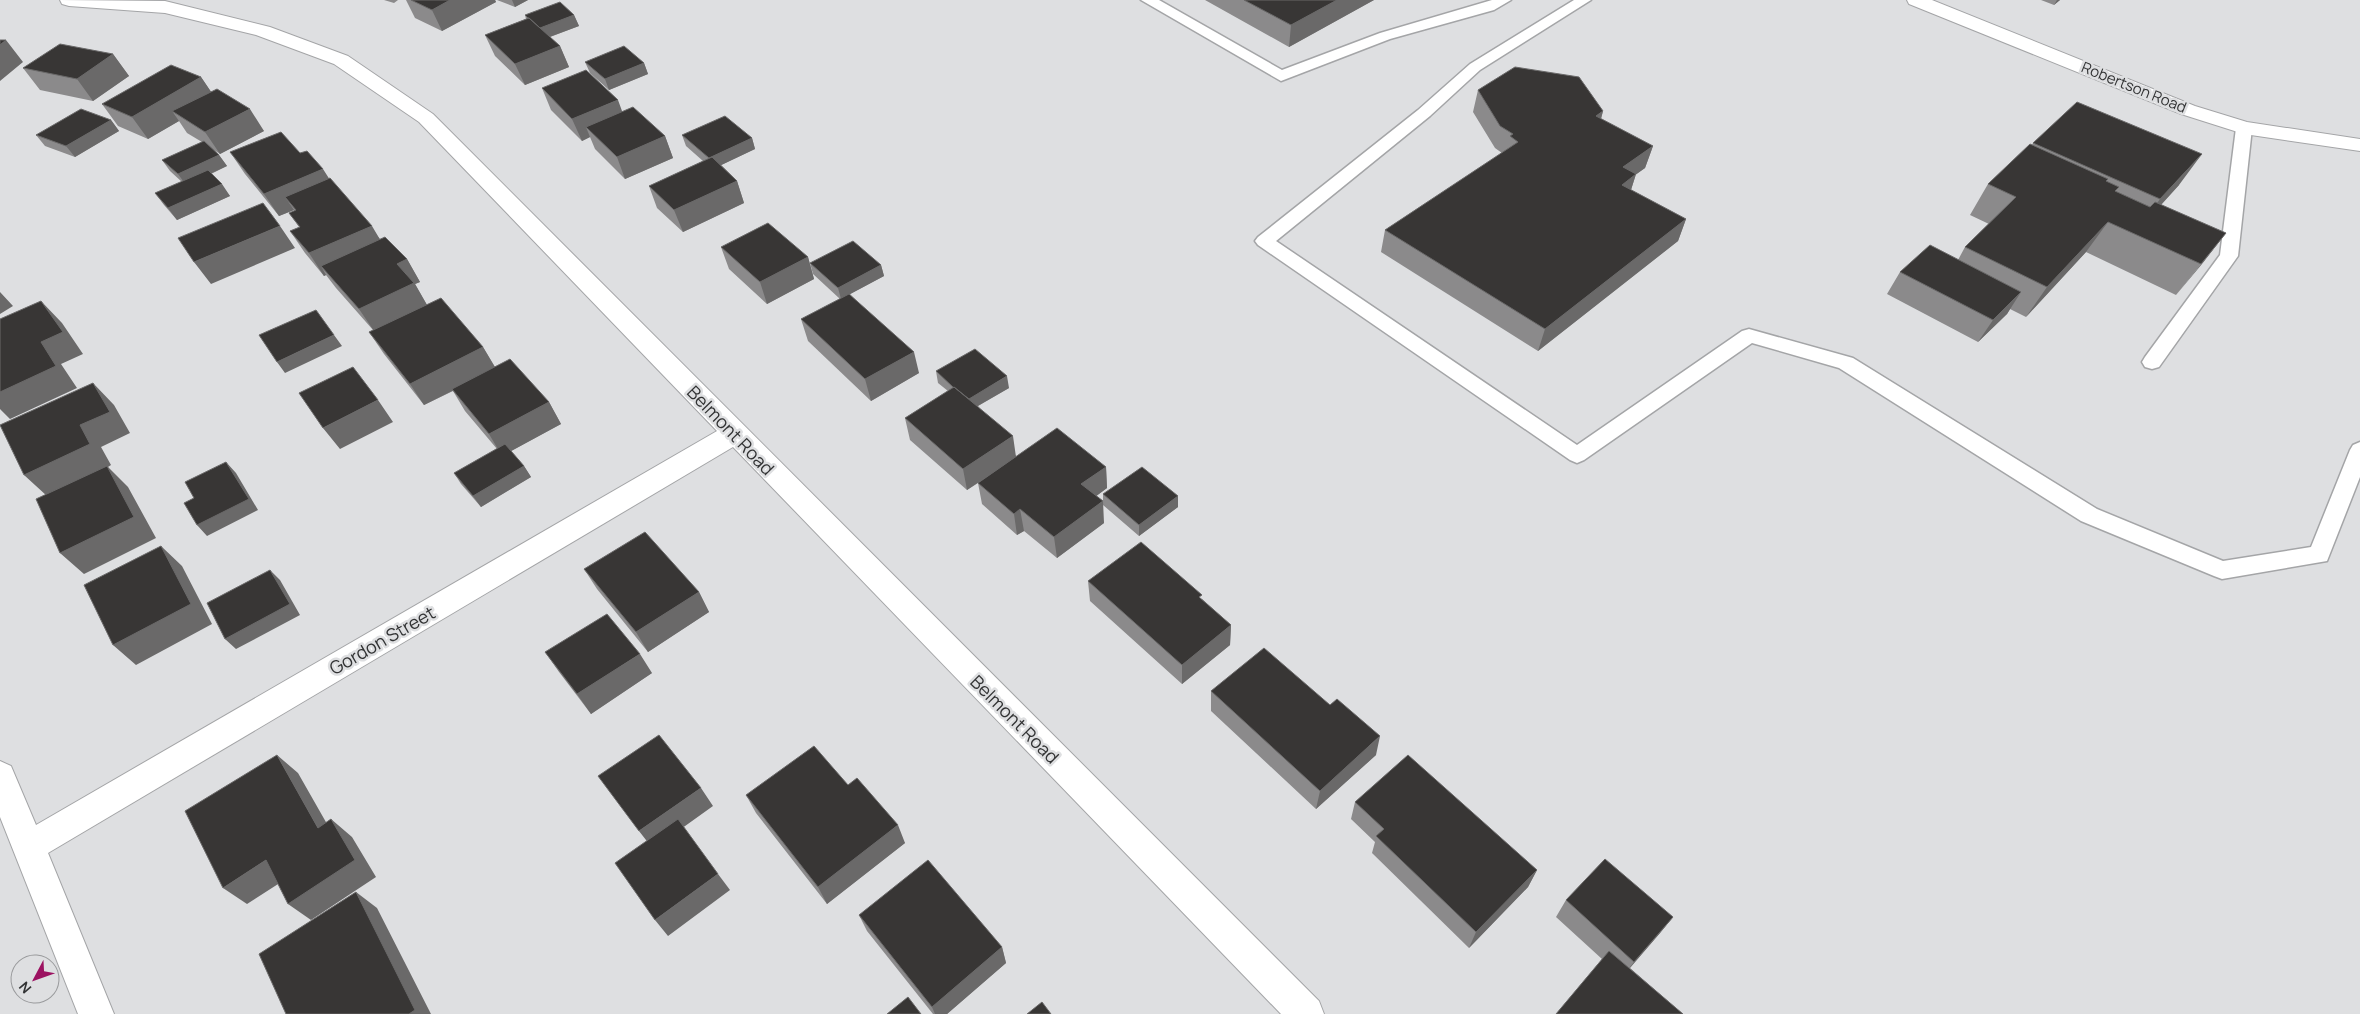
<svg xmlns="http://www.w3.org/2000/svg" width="2360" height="1014" viewBox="0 0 2360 1014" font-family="Manrope,sans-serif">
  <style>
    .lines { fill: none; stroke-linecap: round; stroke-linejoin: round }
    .service-casing { stroke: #a4a5a7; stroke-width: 3 }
    .minor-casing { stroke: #a4a5a7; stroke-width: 2 }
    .service { fill: #fff; fill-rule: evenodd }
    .minor { fill: #fff; fill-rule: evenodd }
    .wall { fill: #8b8a8b }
    .shaded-wall { fill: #6a6969 }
    .building { fill: #383635; stroke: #6a6969 }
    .labels { text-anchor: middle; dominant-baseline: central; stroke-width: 5; stroke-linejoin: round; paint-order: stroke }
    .far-street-label { font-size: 15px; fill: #323334; stroke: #dedfe1 }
    .street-label { font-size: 18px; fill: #323334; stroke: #dedfe1 }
  </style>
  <rect width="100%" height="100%" fill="#dedfe1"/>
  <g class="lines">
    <defs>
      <path id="service" d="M1141,0H1159L1282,70L1380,33L1492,0H1511L1494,10L1390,39L1281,81Z
        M1574,0H1591L1480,70L1430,116L1276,241L1577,445L1742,331L1749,329L1853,358L2097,509L2223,561L2311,547L2350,450L2353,445L2360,442V477L2327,561L2222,579L2214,576L2081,521L1839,368L1752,343L1584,460L1577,463L1570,460L1258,245L1255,241L1258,237L1418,110L1470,64Z
        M2244,123L2250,125L2252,128L2238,256L2159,367L2152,369L2145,367L2142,362L2145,357L2220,255L2236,128L2238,125Z"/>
      <path id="minor" d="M60,0L165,1L270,27L348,56L433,114L1319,1001L1324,1014H1281L733,447L48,853L114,1014H78L0,817V761L11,766L36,825L717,431L419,122L334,64L256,35L165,13L69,6L62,4Z
        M1907,0H1932L2195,106L2247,122L2360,139V151L2244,134L2181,114L1909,4Z"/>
    </defs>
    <use href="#service" class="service-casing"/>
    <use href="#minor" class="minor-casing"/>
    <use href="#service" class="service"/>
    <use href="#minor" class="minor"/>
  </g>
  <path class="wall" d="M384,0H398L394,3Z
    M406,0H495L496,2L442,31L415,18Z
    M497,0H528L515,7Z
    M1205,0H1374L1289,47Z
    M2041,0H2060L2054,5Z
    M525,15H574L579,26L550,37L560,46L569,67L525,85L495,56L485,35L526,19Z
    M113,54L129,76L93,101L40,90L23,68Z
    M585,62L644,63L648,74L609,90L590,73Z
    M201,77L211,92L264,131L220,154L214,150L219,155L227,166L211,174L230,196L177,220L164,205L155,193L182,182L170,171L162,160L202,142L187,133L179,121L148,139L118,126L102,104Z
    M542,88L622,112L665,136L673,158L625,179L595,149L590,137L582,141L551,110Z
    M1478,90L1603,111L1601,119L1653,146L1645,168L1636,174L1631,190L1686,219L1678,241L1538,351L1381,252L1385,230L1502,153L1495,148L1473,112Z
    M111,120L119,131L75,157L45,146L36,135Z
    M682,135L752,138L755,149L721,165L737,181L744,203L683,232L657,208L649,186L703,161L686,146Z
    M2033,143L2179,185L2161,205L2226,233L2176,295L2086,252L2026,317L2010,309L2007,314L1978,342L1887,294L1900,272L1958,260L1965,247L1989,224L1970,215L1988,184L2032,145Z
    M230,152L300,153L329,179L380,239L407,259L420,282L415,284L427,305L483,347L495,367L549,402L561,424L511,451L524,466L531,477L481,507L461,484L454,473L497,449L465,411L453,391L424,405L384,354L369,332L373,330L336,288L326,275L324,276L305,253L290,231L299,227L289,213L295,211L294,210L279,216L245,174Z
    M721,247L808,257L814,279L767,304L729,269Z
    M810,263L881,265L884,276L850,294L919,373L871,401L808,341L801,319L840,299L813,274Z
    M936,371L1009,388L978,406L1016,456L1106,467L1107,488L1096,496L1104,523L1057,558L1024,531L1017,535L982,504L978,483L967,490L910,440L905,418L948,391L938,383Z
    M1103,494L1178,496V507L1139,536L1103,505Z
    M584,569L699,592L709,612L648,652L597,589Z
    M1088,581L1202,599L1231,625L1230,645L1182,684L1090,601Z
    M545,652L652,673L591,714L559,672Z
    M1211,691L1330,705L1376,755L1316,809L1211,711Z
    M848,785L905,843L827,904L756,813L746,795Z
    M1355,802L1537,870L1528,887L1469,948L1372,853L1375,842L1351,819Z
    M1566,900L1673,917L1660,933L1630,968L1683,1014H1556L1602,959L1556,917Z
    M859,915L1002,947L1006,963L947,1014H933L867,931Z"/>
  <path class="shaded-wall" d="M450,0H495L496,2L442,31L432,10Z
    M512,0H528L515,7Z
    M1337,0H1374L1289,47L1291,25Z
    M2057,0H2060L2054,5Z
    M574,15L579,26L544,39L539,28Z
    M6,40L23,62L0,81V45Z
    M560,46L569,67L525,85L515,64Z
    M113,54L129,76L93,101L77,79Z
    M644,63L648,74L609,90L605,79Z
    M201,77L216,99L172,111L179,121L148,139L132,117Z
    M618,100L626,122L586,127L590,137L582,141L572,119Z
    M250,109L264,131L220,154L205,132Z
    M1603,111L1597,133L1596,116Z
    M111,120L119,131L75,157L66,146Z
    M665,136L673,158L625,179L617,157Z
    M752,138L755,149L713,169L709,158Z
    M1653,146L1645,168L1616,189L1623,167Z
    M2202,154L2179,185L2138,230L2160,199Z
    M219,155L227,166L186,185L178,174Z
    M323,169L337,191L285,197L294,210L279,216L264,194Z
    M1636,174L1629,196L1622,185Z
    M737,181L744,203L683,232L674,210Z
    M222,184L230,196L177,220L168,208Z
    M1686,219L1678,241L1538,351L1545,329Z
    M2108,222L2086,252L2026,317L2047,287Z
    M280,226L295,248L211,284L194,262Z
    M372,226L385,248L321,266L326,275L324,276L309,253Z
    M2226,233L2202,264L2176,295Z
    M808,257L814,279L767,304L760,282Z
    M407,259L420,282L415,284L427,305L374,331L359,309L397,264Z
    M881,265L884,276L841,299L838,288Z
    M0,292L13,306L0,314Z
    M2021,292L2007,314L1978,342L1993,320Z
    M41,301L62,323L83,354L61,364L77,388L10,419L0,409V392L41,342Z
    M334,335L342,346L285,373L277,362Z
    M483,347L496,369L424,405L410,384Z
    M914,352L919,373L871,401L865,379Z
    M1007,376L1009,388L969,411L967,400Z
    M93,383L114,405L130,433L101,447L111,465L108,467L128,487L156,538L84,574L60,553L47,496L24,475L80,425Z
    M378,400L393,422L340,449L323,428Z
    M549,402L561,424L502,456L489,434Z
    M1013,436L1016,457L967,490L963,469Z
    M226,462L236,473L258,510L207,536L197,525Z
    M524,466L531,477L481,507L473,496Z
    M1106,467L1107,488L1083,506L1081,484Z
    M1178,496V507L1139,536V525Z
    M1103,501L1104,523L1057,558L1054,537Z
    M1020,509L1024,531L1017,535L1014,514Z
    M161,546L182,566L212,624L136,665L113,645Z
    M270,570L280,580L300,615L236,649L225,639Z
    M699,592L709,612L648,652L636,632Z
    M1231,625L1230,645L1182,684V665Z
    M640,654L652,673L591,714L577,694Z
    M1380,736L1376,755L1316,809L1320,791Z
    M277,755L298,773L339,845L318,828Z
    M701,788L713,806L653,849L639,831Z
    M331,819L352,837L376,877L311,920L288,904Z
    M898,825L905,843L827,904L818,887Z
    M266,860L289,877L247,904L223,888Z
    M1537,870L1528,887L1469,948L1476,932Z
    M718,874L730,890L668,936L655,920Z
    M356,892L377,908L431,1014H409Z
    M1673,917L1660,933L1622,977L1634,962Z
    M1002,947L1006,963L947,1014H935L932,1007Z"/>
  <path class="building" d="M411,0H450L432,10Z
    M1244,0H1337L1291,25Z
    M560,2L574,15L540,28L529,18H528L525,15Z
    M529,18L560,46L515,64L485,35Z
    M0,40H6L0,45Z
    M60,44L113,54L77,79L23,68Z
    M624,46L644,63L605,79L585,62Z
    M171,65L201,77L132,117L102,104Z
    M1515,67L1579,77L1603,111L1596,116L1653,146L1623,167L1636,174L1622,185L1686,219L1545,329L1385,230L1518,142L1510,136L1513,134L1500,126L1478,90Z
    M586,70L618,100L572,119L542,88Z
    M217,89L250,109L205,132L172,111Z
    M2077,102L2202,154L2160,199L2033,143Z
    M633,107L665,136L617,157L586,127Z
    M81,109L111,120L66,146L36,135Z
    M725,116L752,138L709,158L682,135Z
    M281,132L300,153L307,151L323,169L264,194L230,152Z
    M204,141L219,155L178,174L162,160Z
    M2030,144L2108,179L2106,181L2119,187L2115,191L2150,207L2155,202L2226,233L2201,264L2108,222L2047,287L1965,247L2016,197L1988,184Z
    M712,157L737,181L674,210L649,186Z
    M208,170L222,184L168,208L155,193Z
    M330,178L372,226L309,253L290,231L300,227L289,213L296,210L285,197Z
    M263,203L280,226L194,262L178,238Z
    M768,223L808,257L760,282L721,247Z
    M385,237L407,259L397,264L414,283L359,309L321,266Z
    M853,241L881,265L838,288L810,263Z
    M1930,245L2021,292L1993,320L1900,272Z
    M849,294L914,352L865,379L801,319Z
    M441,298L483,347L410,384L369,332Z
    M41,301L63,332L41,342L56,366L0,392V319Z
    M316,310L334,335L277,362L259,335Z
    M975,349L1007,376L969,399L954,387V388L936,371Z
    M510,359L549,402L489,434L452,389Z
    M353,367L378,400L323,428L299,393Z
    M93,383L110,412L80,425L90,444L24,475L0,425Z
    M954,387L1013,436L963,469L905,418Z
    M1057,428L1106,467L1081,484L1103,501L1054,537L1020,509L1014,514L978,483Z
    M505,444L524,466L473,496L454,473Z
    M226,462L249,499L197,525L184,503L194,498L185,482Z
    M107,466L134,517L60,553L36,499Z
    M1142,467L1178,496L1139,525L1103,494Z
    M645,532L699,592L636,632L584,569Z
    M1141,542L1202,595L1199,597L1231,625L1182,665L1088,581Z
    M161,546L191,604L113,645L84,585Z
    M270,570L290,604L225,639L207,603Z
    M607,614L640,654L577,694L545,652Z
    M1264,648L1330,705L1337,699L1380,736L1320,791L1211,691Z
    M659,735L701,788L639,831L598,776Z
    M814,746L848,785L857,778L898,825L818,887L746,795Z
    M277,755L318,828L331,819L355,860L288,904L266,860L223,888L185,811Z
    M1408,755L1537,870L1476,932L1376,836L1384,829L1355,802Z
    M678,819L718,874L655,920L615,863Z
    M1605,859L1673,917L1634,962L1566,900Z
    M928,860L1002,947L932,1007L859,915Z
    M356,892L415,1010L409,1014H286L259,954Z
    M1609,951L1683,1014H1556Z
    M908,997L921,1014H887Z
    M1042,1002L1051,1014H1027Z"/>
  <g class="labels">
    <g class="far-street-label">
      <text transform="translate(2134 87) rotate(22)">Robertson Road</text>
    </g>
    <g class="street-label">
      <text transform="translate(731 430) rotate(46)">Belmont Road</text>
      <text transform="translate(382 640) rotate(-30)">Gordon Street</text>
      <text transform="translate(1015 719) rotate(45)">Belmont Road</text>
    </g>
  </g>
  <g transform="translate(35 979) rotate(229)"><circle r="24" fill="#dedfe1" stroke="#999a9c"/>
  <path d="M0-4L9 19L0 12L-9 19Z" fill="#9c1261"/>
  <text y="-8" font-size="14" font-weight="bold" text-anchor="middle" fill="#323334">N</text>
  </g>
</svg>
